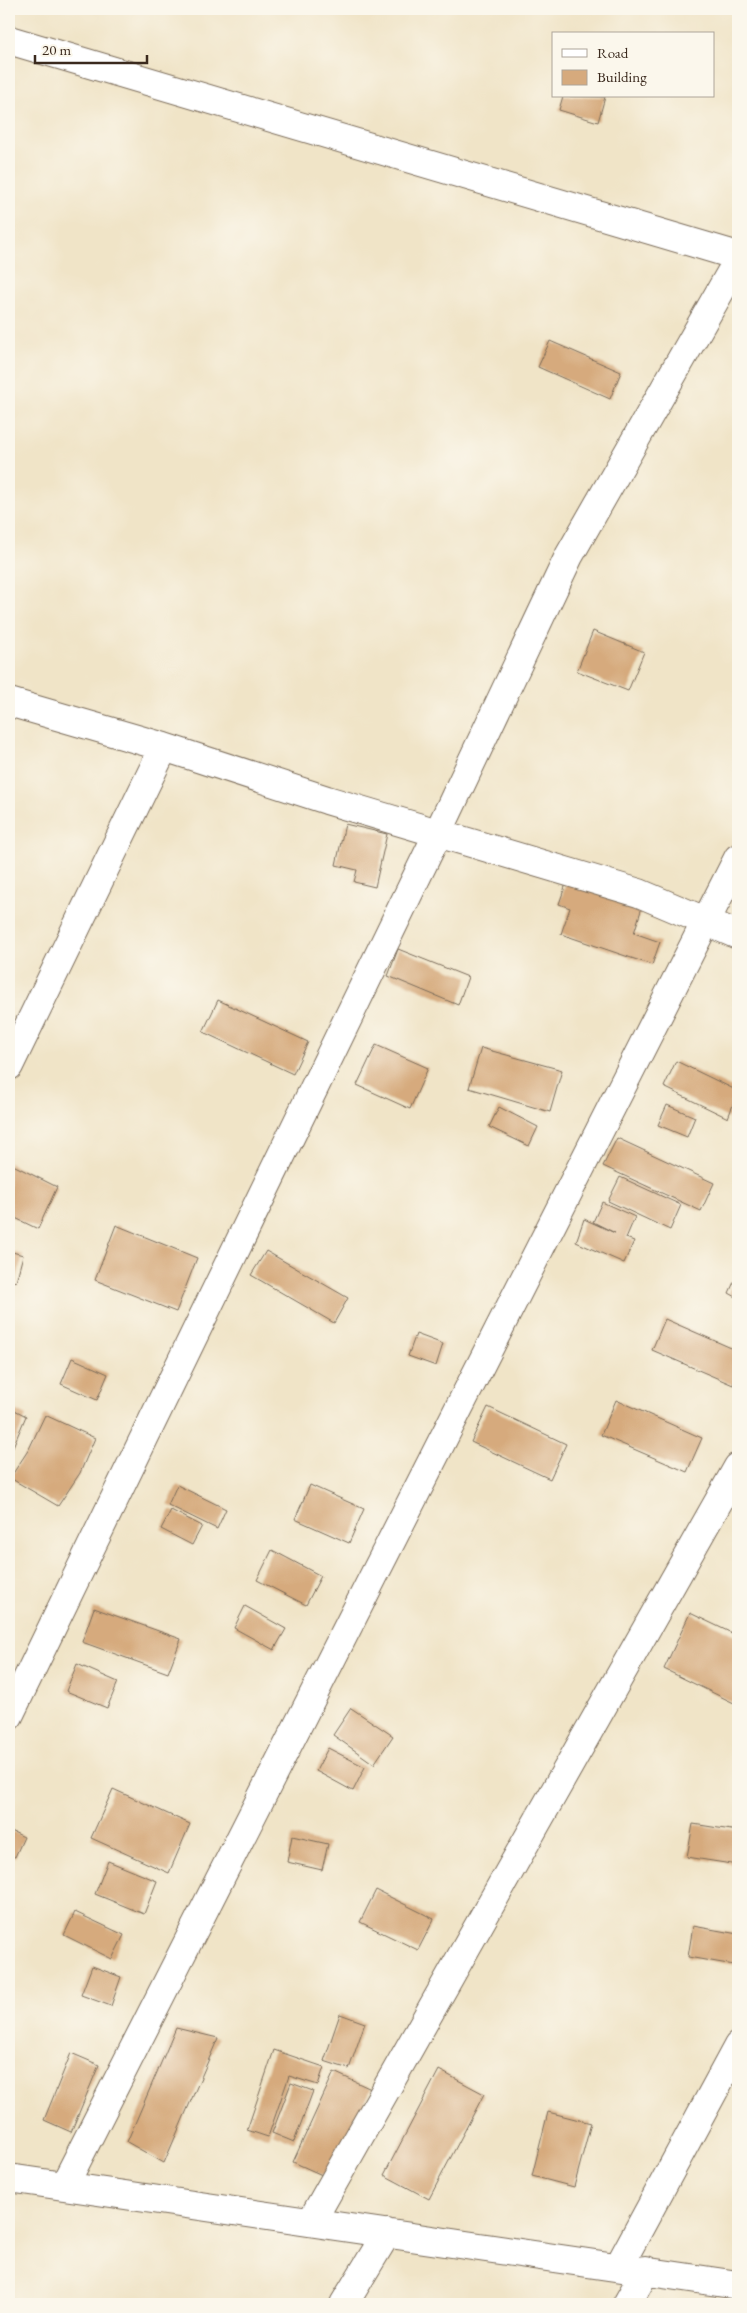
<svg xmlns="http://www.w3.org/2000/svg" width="747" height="2313" viewBox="0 0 747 2313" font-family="'EB Garamond',serif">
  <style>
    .building { fill: #d6aa7d }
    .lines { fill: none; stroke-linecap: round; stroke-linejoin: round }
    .minor-casing { stroke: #7a6b59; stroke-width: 30 }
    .minor { stroke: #fff; stroke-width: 28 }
  </style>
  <rect width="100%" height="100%" fill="#fbf7ec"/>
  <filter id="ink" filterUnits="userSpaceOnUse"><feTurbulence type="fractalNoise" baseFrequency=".02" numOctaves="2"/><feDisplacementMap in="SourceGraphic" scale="10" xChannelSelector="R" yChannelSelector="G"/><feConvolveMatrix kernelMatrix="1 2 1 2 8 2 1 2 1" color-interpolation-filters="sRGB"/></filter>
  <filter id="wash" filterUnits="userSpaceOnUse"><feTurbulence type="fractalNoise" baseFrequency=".0096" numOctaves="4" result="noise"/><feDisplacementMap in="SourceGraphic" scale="20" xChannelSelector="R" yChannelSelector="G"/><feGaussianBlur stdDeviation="1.12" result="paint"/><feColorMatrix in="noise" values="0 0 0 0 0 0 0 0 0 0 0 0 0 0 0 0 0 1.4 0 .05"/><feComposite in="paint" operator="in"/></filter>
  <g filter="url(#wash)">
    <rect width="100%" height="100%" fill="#f0e4c7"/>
    <g id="blocks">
      <path class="building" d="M563,96L605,97L598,122L559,110Z
        M550,341L621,372L610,399L538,367Z
        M593,631L644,652L628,691L577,671Z
        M345,824L387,834L375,887L354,882L357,870L336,865Z
        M568,878L643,904L634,933L660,942L652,965L561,934L570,908L559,904Z
        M398,949L468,977L458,1005L388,976Z
        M218,1000L308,1042L293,1074L203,1032Z
        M376,1045L428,1068L410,1109L357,1085Z
        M481,1048L562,1070L550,1112L469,1088Z
        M676,1061L738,1091L728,1118L664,1087Z
        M667,1105L695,1117L687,1137L658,1125Z
        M499,1107L538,1127L529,1146L489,1127Z
        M617,1138L714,1183L701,1211L603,1166Z
        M9,1163L57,1187L38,1229L9,1215Z
        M620,1177L681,1205L670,1230L608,1201Z
        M602,1202L635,1217L626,1238L634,1241L624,1263L576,1242L584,1219L615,1233L593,1222Z
        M116,1225L197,1258L176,1312L95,1280Z
        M9,1251L23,1255L16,1282L9,1280Z
        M266,1251L348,1298L334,1323L251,1275Z
        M738,1273V1298L729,1293Z
        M665,1319L738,1351V1373L733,1385L652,1350Z
        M416,1334L443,1344L436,1366L408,1356Z
        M72,1358L108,1374L97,1400L61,1384Z
        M616,1400L702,1438L687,1472L601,1435Z
        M9,1407L26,1416L9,1456Z
        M488,1407L566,1444L550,1479L471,1442Z
        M45,1415L95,1438L80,1473L58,1506L10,1478L29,1449Z
        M177,1485L226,1509L217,1529L168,1505Z
        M310,1485L364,1509L349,1543L295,1519Z
        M171,1510L202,1526L192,1545L161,1529Z
        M272,1550L321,1576L306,1605L257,1580Z
        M245,1606L286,1629L274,1650L234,1628Z
        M94,1608L181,1639L168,1673L82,1642Z
        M690,1613L738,1636V1705L664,1669Z
        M77,1664L118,1682L107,1708L66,1691Z
        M351,1708L393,1736L374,1764L333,1735Z
        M328,1748L365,1767L353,1791L316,1771Z
        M113,1789L190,1824L169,1873L91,1838Z
        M693,1824L738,1831V1865L687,1857Z
        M9,1830L24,1837L15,1857L9,1855Z
        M292,1836L328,1844L322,1870L287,1862Z
        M108,1861L157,1881L144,1914L95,1894Z
        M376,1890L434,1919L418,1950L360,1922Z
        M75,1912L124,1935L112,1959L64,1935Z
        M693,1926L738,1934L734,1965L688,1957Z
        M92,1966L121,1977L111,2006L81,1995Z
        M340,2014L365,2023L349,2069L324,2061Z
        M176,2028L218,2038L164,2163L127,2142Z
        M274,2050L324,2067L318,2085L289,2076L268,2137L247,2130Z
        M71,2053L99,2065L71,2132L44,2120Z
        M439,2070L484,2094L429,2199L384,2175Z
        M334,2072L371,2089L331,2179L293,2162Z
        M291,2083L313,2091L294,2142L272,2133Z
        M548,2112L591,2123L574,2187L532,2176Z"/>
    </g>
  </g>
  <g filter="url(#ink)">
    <use href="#blocks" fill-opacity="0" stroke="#7a6b59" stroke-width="1"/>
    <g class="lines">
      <defs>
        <path id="minor" d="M9,40L738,256
          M9,702L164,747L327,800L639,893L738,935
          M9,1066L164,747
          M9,1716L438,833L569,556L738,260
          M9,2178L738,2285
          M64,2186L738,858
          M311,2222L738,1467
          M619,2266L738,2046
          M344,2304L387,2233
          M627,2304L646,2270"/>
      </defs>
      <use href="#minor" class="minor-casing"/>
      <use href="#minor" class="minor"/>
    </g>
  </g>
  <rect width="747" height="2313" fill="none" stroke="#fbf7ec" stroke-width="30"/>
  <rect x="552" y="32" width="162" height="65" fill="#fbf7ec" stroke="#aea59a"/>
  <rect x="562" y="49" width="25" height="8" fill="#ffffff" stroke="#aea59a"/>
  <text x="597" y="58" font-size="15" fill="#3b2a1e">Road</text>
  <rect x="562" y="70" width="25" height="15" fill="#d6aa7d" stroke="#aea59a"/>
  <text x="597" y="82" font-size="15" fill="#3b2a1e">Building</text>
  <path d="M35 55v8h112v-8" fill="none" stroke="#3b2a1e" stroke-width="2.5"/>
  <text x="42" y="55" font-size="15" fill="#3b2a1e" stroke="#fbf7ec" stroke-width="4" paint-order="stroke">20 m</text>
</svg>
